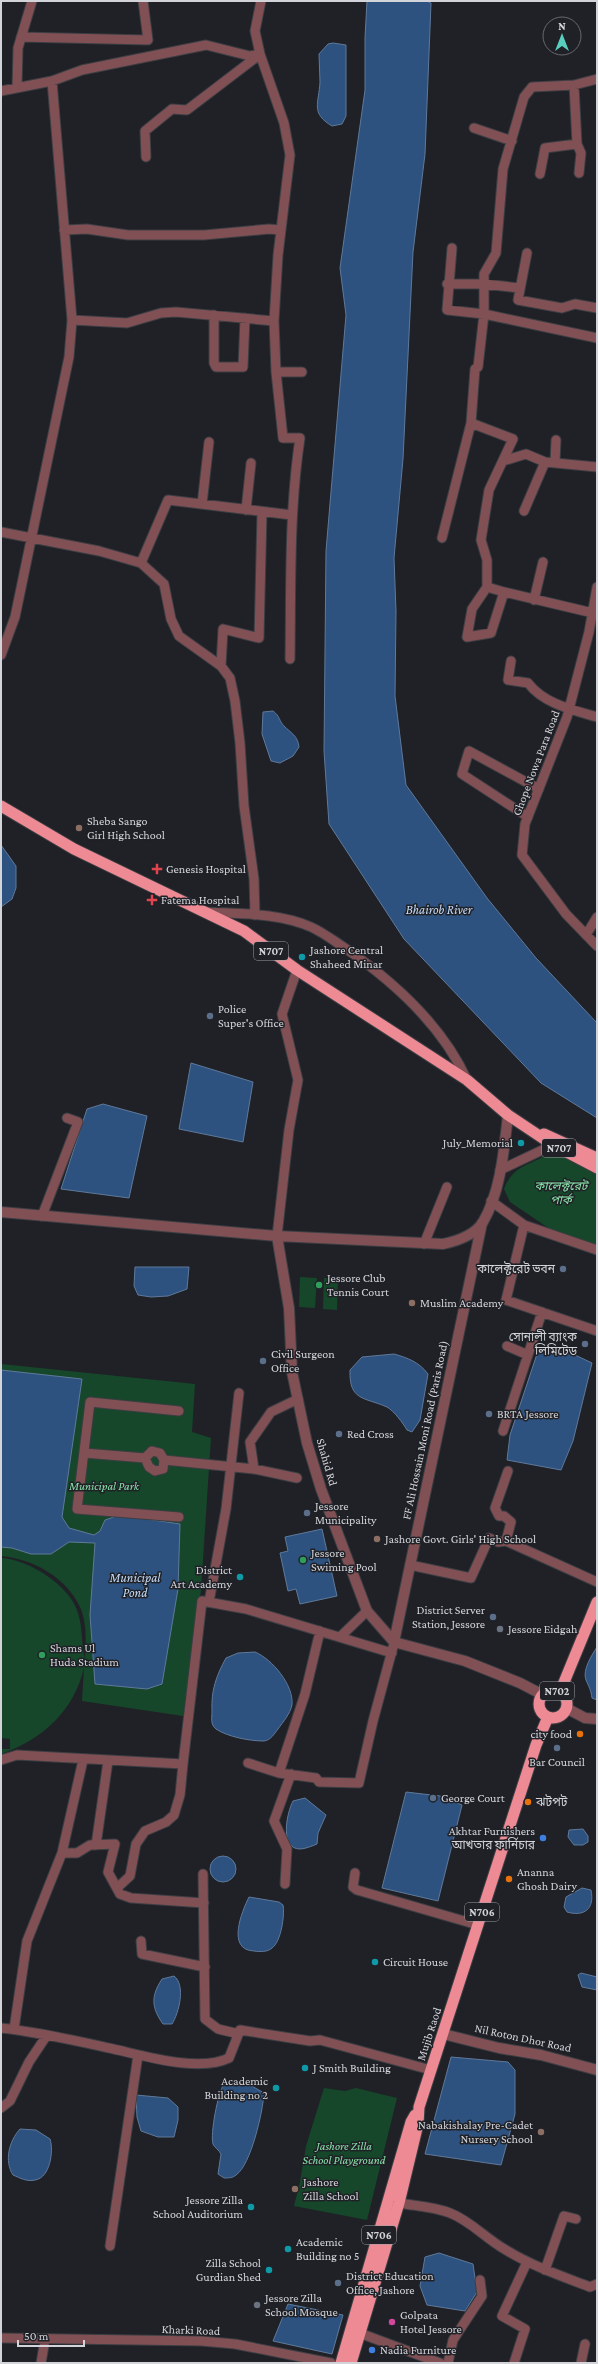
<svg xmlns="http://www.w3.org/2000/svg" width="598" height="2364" viewBox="0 0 598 2364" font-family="'Crimson Pro','Noto Sans Bengali',serif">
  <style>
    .green { fill: #16472a }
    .water { fill: #2d527f; stroke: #5f799a }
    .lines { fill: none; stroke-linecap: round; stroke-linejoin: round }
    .minor-casing { stroke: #3c3e43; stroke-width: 11 }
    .tertiary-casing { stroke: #3c3e43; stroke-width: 12 }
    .trunk-casing { stroke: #3c3e43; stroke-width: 13 }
    .minor { stroke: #815054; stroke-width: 9 }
    .tertiary { stroke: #815054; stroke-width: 10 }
    .trunk { stroke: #ed8a94; stroke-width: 11 }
    .education-dot { fill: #8d6e63; stroke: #1f2127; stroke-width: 1.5 }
    .health-dot { fill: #e0444e; stroke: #1f2127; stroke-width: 1.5 }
    .culture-dot { fill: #0f9aa8; stroke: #1f2127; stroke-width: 1.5 }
    .service-dot { fill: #5c6f8a; stroke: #1f2127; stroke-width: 1.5 }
    .leisure-dot { fill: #2e9e5b; stroke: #1f2127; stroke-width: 1.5 }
    .worship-dot { fill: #6b7280; stroke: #1f2127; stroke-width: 1.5 }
    .food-dot { fill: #e8710a; stroke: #1f2127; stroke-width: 1.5 }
    .shop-dot { fill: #3f7fe0; stroke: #1f2127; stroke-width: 1.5 }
    .hotel-dot { fill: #d1479c; stroke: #1f2127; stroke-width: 1.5 }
    .labels { text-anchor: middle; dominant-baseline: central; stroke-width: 3; stroke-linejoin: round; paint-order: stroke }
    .shield { fill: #1f2127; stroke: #9d9ea4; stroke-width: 1 }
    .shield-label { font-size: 11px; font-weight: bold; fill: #d3d4d9 }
    .street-label { font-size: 12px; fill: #d3d4d9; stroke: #1f2127 }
    .poi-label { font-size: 12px; fill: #d3d4d9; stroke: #1f2127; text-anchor: start }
    .park-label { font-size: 12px; font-style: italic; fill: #89e0a8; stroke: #1f2127 }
    .water-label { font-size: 13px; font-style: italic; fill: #c4dbf7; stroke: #1f2127 }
  </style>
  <rect width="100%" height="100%" fill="#1f2127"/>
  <path class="green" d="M553,1148L597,1172V1246L567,1237L547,1227L510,1202L504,1189C512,1169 522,1167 539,1159C544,1157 548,1151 553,1148Z
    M300,1277L317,1278L315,1308L299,1307Z
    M324,1278L338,1279L337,1310L323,1309Z
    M1,1364L195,1384L192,1432L211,1438L201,1590L183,1716L82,1701L84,1667C75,1710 42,1740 1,1754V1749H10V1739L1,1738V1558C28,1559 71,1586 78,1613C83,1628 81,1644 85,1659C86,1642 87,1622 80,1607C66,1577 33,1559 1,1556Z
    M324,2088L345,2091L356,2088L397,2098L367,2220L294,2206L300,2182L306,2146Z"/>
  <path class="water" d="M367,1H427L431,3L425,154L413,252L403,459L394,558L396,611L395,696L406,785L487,898L536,958L597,1023V1118L541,1083L404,939L329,824L324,751L326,551L346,315L340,268L365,90V38Z
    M333,43L346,45V116L342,124L332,126C310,113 319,103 320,82C320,73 319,63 319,54L328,44Z
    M273,711C280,716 279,721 284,726C291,733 298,736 299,747L293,756L280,763L271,761L262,734L263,712Z
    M1,845L16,866V888L12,899L1,907Z
    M191,1063L253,1082L243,1142L179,1129Z
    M103,1104L147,1116L129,1198L61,1189L87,1109Z
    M135,1267H189L187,1289L168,1296L151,1297L138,1295L134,1286Z
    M539,1348L573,1354L592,1363L573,1441L561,1470L507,1460L510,1435Z
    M394,1354C408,1358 419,1362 428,1374L420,1420L412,1432L407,1430C403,1423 394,1411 387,1407C364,1397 349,1401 350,1370L362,1357Z
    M1,1370L82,1379L62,1517L69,1528L94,1535L100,1531L105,1520L120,1515L180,1524L178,1589L162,1684L147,1689L95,1684L90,1615L95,1543L69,1542L51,1554H31L12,1548L1,1547Z
    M322,1529L337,1596L300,1604L296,1589L288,1591L280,1553L288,1551L285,1537Z
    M597,1647V1700L592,1698C591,1690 589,1687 586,1680C582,1670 592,1655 597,1647Z
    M255,1652C272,1659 294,1685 292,1705C290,1714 283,1722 278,1729C274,1734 271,1740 264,1741C250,1741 228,1737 216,1729C210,1724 212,1718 212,1711C211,1691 216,1676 226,1658L238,1653Z
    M406,1792L440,1796L462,1805L438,1901L382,1888Z
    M305,1798L326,1815L318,1833L317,1844C312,1846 305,1849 300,1849C279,1849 287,1812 293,1801Z
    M583,1829L588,1836V1842L583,1845H574L568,1837L569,1830Z
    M210 1869a13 13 0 1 1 26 0a13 13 0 1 1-26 0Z
    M582,1888L591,1890C595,1909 584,1917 567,1912L564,1907L566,1897Z
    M249,1897L279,1902L283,1905C285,1915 281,1942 272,1948C268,1952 260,1952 254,1951C226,1950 242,1911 249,1897Z
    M581,1973L597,1977V1990L582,1987L578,1975Z
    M174,1976C186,1985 179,2013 172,2024H163C151,2007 151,1996 162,1979Z
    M451,2057L508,2062L515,2070V2114L501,2165L425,2154Z
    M224,2084L250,2085L264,2093C263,2111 251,2165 236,2175C233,2178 228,2178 224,2178L218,2174L221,2154C219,2150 214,2147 213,2144C210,2134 218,2092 224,2084Z
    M136,2095L168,2098L178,2107V2120L174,2137H158L141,2131L137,2117Z
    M20,2129L36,2130L50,2139C54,2151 50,2178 35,2180C27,2182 20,2178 13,2175C4,2161 9,2141 20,2129Z
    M439,2253L473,2264L477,2292L465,2311L427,2305L420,2286L425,2257Z
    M288,2304L343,2315L332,2354L273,2341Z"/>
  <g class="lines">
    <defs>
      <path id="minor" d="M21,37L148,40L143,1
        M597,79L574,85L532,87L524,97L503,169L496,253L484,274V314L597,338
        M574,85L577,144L581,153L579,173
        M17,88L18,48L32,1
        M1,91L52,81L82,70L206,45L250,56L260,54
        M474,128L512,141
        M146,157L145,131L172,109L187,110L259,55
        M540,174L545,148L577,144
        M64,230L87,229L128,235H204L269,229L281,230
        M527,253L518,300L562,308L575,304L597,308
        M447,284H484L520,288
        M214,315V363L216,367H243L245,318
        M72,320L127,323L161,313L176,312L274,321L278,255L290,155L284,123L260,54L255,31L261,1
        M274,321L276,372L283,438H300C289,511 291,585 290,659
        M276,372H302
        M471,423L513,439L489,490L481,540L487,560V587L504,592L491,633L467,637L472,609L487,587
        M503,461L526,454L545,462L597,467
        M555,463L556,440
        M202,504L209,442
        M246,510L251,463
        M524,511L545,462
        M1,532L99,551L141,563L164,584L171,619L179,636L221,666L230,678L235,701L240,743L244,806L254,879L255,915
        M442,538L471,423L475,369L478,367L484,314L447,310L452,248
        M141,563L168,500L292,515
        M597,587L589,632L567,717L525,824L522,855L566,914L597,946
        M504,592L593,613
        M534,600L543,562
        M1,655L15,617L69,357L72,320L52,81
        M511,661L508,680L528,683C544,704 573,710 597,717
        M221,666L223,629L259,638L262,512
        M528,817L462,774L469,751L539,789
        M206,912C241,914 279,913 311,927C322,932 333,940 342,946C392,980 442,1025 467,1080
        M586,935L597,917
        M500,1170L553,1145
        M491,1201L524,1225L597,1250
        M42,1216L78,1122L67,1118
        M524,1225L506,1300L597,1331
        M277,1236L289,1130L298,1080L282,1014L297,970
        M424,1244L447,1187
        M507,1346L528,1355
        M179,1411L90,1402L77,1509L179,1517
        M503,1431L542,1312
        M152,1451L160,1453L164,1460L163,1469L155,1471L149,1467L145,1458Z
        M84,1453L145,1458
        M164,1460L254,1469L297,1478
        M254,1469L250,1442L271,1412L298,1399
        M506,1541L597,1582
        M410,1565L471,1578L489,1538L498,1542L506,1541L511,1522L504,1516H499L495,1508L508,1471
        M209,1602L226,1509L239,1393
        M320,1631L305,1694L279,1773L316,1778L319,1782L359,1783L373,1721L393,1647
        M340,1637L367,1611
        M1,1760L17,1755L183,1764L202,1601L246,1609L392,1653
        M248,1763L279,1773
        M96,1845L108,1761
        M62,1853H77L90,1845L115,1844L108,1872L120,1894L131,1898L204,1903
        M355,1873L353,1887L357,1890L478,1925
        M203,1874L205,2019L218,2029L235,2033
        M285,1884L287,1849L274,1821L291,1774
        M117,1888L130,1876L136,1844L145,1831L166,1822L174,1815L180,1795L183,1764
        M141,1941L142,1954L205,1967
        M1,2028C38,2032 73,2040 109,2048C142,2055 198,2073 229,2058L240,2030L310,2041L320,2040L431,2070
        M14,2029L27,1941L62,1853L83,1760
        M1,2108L10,2101L29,2062L47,2035
        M399,2203C416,2206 435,2207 450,2213C471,2221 486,2239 506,2250C532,2266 561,2276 590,2287L597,2284
        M110,2246L138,2055
        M545,2270L564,2216L576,2219
        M354,2331L440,2363
        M1,2338L201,2341L235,2344L331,2363
        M41,2363L45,2340
        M448,2363L453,2340L482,2296L480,2280
        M514,2363L525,2329L502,2316L527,2262
        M581,2363L585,2344"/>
      <path id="tertiary" d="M1,1212L277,1236L443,1244C457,1241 475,1235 483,1222C501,1191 504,1149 508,1115
        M277,1236L289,1308L292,1372L307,1443L321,1489L367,1611L394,1642L465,1661L520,1683L543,1695
        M394,1642L482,1223
        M566,1708L585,1718L597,1719
        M443,2034L499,2048L541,2055L597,2070"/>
      <path id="trunk" d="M1,806L74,849L244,931L297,970L467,1080L508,1115L553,1145L597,1168
        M544,1134L597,1158
        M539 1704a14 14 0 1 1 28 0a14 14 0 1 1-28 0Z
        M560,1692L597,1602
        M341,2363L411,2122L415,2115
        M351,2363L399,2203L418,2124L419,2107L536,1745L548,1717"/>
    </defs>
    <use href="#minor" class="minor-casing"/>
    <use href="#tertiary" class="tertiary-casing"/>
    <use href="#trunk" class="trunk-casing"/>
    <use href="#minor" class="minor"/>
    <use href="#tertiary" class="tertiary"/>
    <use href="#trunk" class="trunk"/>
  </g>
  <g class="education-dot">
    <circle cx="79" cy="828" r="4"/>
    <circle cx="412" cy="1303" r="4"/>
    <circle cx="377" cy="1539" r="4"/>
    <circle cx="541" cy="2132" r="4"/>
    <circle cx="295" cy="2189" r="4"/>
  </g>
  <g class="health-dot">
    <path d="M155 863h4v4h4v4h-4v4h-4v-4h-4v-4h4z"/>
    <path d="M150 894h4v4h4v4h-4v4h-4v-4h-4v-4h4z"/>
  </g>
  <g class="culture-dot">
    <circle cx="302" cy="957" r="4"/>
    <circle cx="521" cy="1143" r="4"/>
    <circle cx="240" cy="1577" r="4"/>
    <circle cx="375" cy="1962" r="4"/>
    <circle cx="305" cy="2068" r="4"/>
    <circle cx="276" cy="2088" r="4"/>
    <circle cx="251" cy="2207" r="4"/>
    <circle cx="288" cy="2249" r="4"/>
    <circle cx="269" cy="2270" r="4"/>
  </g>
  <g class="service-dot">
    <circle cx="210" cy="1016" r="4"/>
    <circle cx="563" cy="1269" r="4"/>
    <circle cx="585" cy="1344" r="4"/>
    <circle cx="263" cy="1361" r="4"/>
    <circle cx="489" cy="1414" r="4"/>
    <circle cx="339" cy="1434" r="4"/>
    <circle cx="307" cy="1513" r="4"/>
    <circle cx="493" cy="1617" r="4"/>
    <circle cx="557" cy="1748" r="4"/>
    <circle cx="433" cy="1798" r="4"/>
    <circle cx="338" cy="2283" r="4"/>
  </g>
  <g class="leisure-dot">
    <circle cx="319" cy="1285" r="4"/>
    <circle cx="303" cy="1560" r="4"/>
    <circle cx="42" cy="1655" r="4"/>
  </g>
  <g class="worship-dot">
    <circle cx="500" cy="1629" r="4"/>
    <circle cx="257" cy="2305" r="4"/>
  </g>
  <g class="food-dot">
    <circle cx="580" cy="1734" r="4"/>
    <circle cx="528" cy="1802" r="4"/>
    <circle cx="509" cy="1879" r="4"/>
  </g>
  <g class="shop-dot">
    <circle cx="543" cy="1838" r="4"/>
    <circle cx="372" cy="2350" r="4"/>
  </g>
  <circle class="hotel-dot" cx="392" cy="2322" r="4"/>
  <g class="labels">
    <g class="shield">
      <rect x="254" y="942" width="34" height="18" rx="3"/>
      <rect x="542" y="1139" width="34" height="18" rx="3"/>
      <rect x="540" y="1682" width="34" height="18" rx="3"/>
      <rect x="465" y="1903" width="34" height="18" rx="3"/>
      <rect x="362" y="2226" width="34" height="18" rx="3"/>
    </g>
    <g class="shield-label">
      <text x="271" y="951">N707</text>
      <text x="559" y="1148">N707</text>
      <text x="557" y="1691">N702</text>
      <text x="482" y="1912">N706</text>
      <text x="379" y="2235">N706</text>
    </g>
    <g class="street-label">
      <text transform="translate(536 763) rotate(-69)">Ghope Nowa Para Road</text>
      <text transform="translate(425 1430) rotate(-78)">FF Ali Hossain Moni Road (Paris Road)</text>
      <text transform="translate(327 1462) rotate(74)">Shahid Rd</text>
      <text transform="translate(429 2034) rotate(-72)">Mujib Raod</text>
      <text transform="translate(523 2038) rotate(12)">Nil Roton Dhor Road</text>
      <text transform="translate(191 2330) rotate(2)">Kharki Road</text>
    </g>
    <g class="poi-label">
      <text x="87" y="821">Sheba Sango<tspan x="87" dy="14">Girl High School</tspan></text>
      <text x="166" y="869">Genesis Hospital</text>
      <text x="161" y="900">Fatema Hospital</text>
      <text x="310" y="950">Jashore Central<tspan x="310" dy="14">Shaheed Minar</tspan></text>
      <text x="218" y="1009">Police<tspan x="218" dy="14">Super's Office</tspan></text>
      <text x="513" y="1143" text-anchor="end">July_Memorial</text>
      <text x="555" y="1269" text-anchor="end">কালেক্টরেট ভবন</text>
      <text x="327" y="1278">Jessore Club<tspan x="327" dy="14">Tennis Court</tspan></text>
      <text x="420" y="1303">Muslim Academy</text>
      <text x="577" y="1337" text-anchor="end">সোনালী ব্যাংক<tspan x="577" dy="14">লিমিটেড</tspan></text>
      <text x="271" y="1354">Civil Surgeon<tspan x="271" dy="14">Office</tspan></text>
      <text x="497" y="1414">BRTA Jessore</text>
      <text x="347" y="1434">Red Cross</text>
      <text x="315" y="1506">Jessore<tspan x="315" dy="14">Municipality</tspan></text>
      <text x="385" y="1539">Jashore Govt. Girls' High School</text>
      <text x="311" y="1553">Jessore<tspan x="311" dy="14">Swiming Pool</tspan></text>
      <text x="232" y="1570" text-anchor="end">District<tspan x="232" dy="14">Art Academy</tspan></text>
      <text x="485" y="1610" text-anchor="end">District Server<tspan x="485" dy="14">Station, Jessore</tspan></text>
      <text x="508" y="1629">Jessore Eidgah</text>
      <text x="50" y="1648">Shams Ul<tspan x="50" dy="14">Huda Stadium</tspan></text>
      <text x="572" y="1734" text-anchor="end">city food</text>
      <text x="557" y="1762" text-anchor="middle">Bar Council</text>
      <text x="441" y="1798">George Court</text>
      <text x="536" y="1802">ঝটপট</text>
      <text x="535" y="1831" text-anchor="end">Akhtar Furnishers<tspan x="535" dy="14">আখতার ফার্নিচার</tspan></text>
      <text x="517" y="1872">Ananna<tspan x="517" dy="14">Ghosh Dairy</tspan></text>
      <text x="383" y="1962">Circuit House</text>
      <text x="313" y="2068">J Smith Building</text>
      <text x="268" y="2081" text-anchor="end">Academic<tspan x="268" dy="14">Building no 2</tspan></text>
      <text x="533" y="2125" text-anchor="end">Nabakishalay Pre-Cadet<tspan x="533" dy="14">Nursery School</tspan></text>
      <text x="303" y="2182">Jashore<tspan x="303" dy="14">Zilla School</tspan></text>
      <text x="243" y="2200" text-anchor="end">Jessore Zilla<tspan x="243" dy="14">School Auditorium</tspan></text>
      <text x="296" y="2242">Academic<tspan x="296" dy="14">Building no 5</tspan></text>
      <text x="261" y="2263" text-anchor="end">Zilla School<tspan x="261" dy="14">Gurdian Shed</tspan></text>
      <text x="346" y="2276">District Education<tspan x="346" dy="14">Office, Jashore</tspan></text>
      <text x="265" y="2298">Jessore Zilla<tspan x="265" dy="14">School Mosque</tspan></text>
      <text x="400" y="2315">Golpata<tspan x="400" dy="14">Hotel Jessore</tspan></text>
      <text x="380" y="2350">Nadia Furniture</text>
    </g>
    <g class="park-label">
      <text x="561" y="1186">কালেক্টরেট<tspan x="561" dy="14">পার্ক</tspan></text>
      <text x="104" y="1486">Municipal Park</text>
      <text x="344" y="2146">Jashore Zilla<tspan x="344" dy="14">School Playground</tspan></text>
    </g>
    <g class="water-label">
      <text x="439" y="909">Bhairob River</text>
      <text x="135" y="1577">Municipal<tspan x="135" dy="15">Pond</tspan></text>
    </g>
  </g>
  <rect width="598" height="2364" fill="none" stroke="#d3d4d9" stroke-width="4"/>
  <g transform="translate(562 36)"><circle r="19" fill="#1f2127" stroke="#67696e"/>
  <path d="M0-3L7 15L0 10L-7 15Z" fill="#59cebe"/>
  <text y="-6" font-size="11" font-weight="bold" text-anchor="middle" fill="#d3d4d9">N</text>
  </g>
  <path d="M18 2340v6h66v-6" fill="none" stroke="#d3d4d9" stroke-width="2"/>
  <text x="24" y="2340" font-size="12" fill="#d3d4d9" stroke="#1f2127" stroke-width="3" paint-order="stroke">50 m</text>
</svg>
